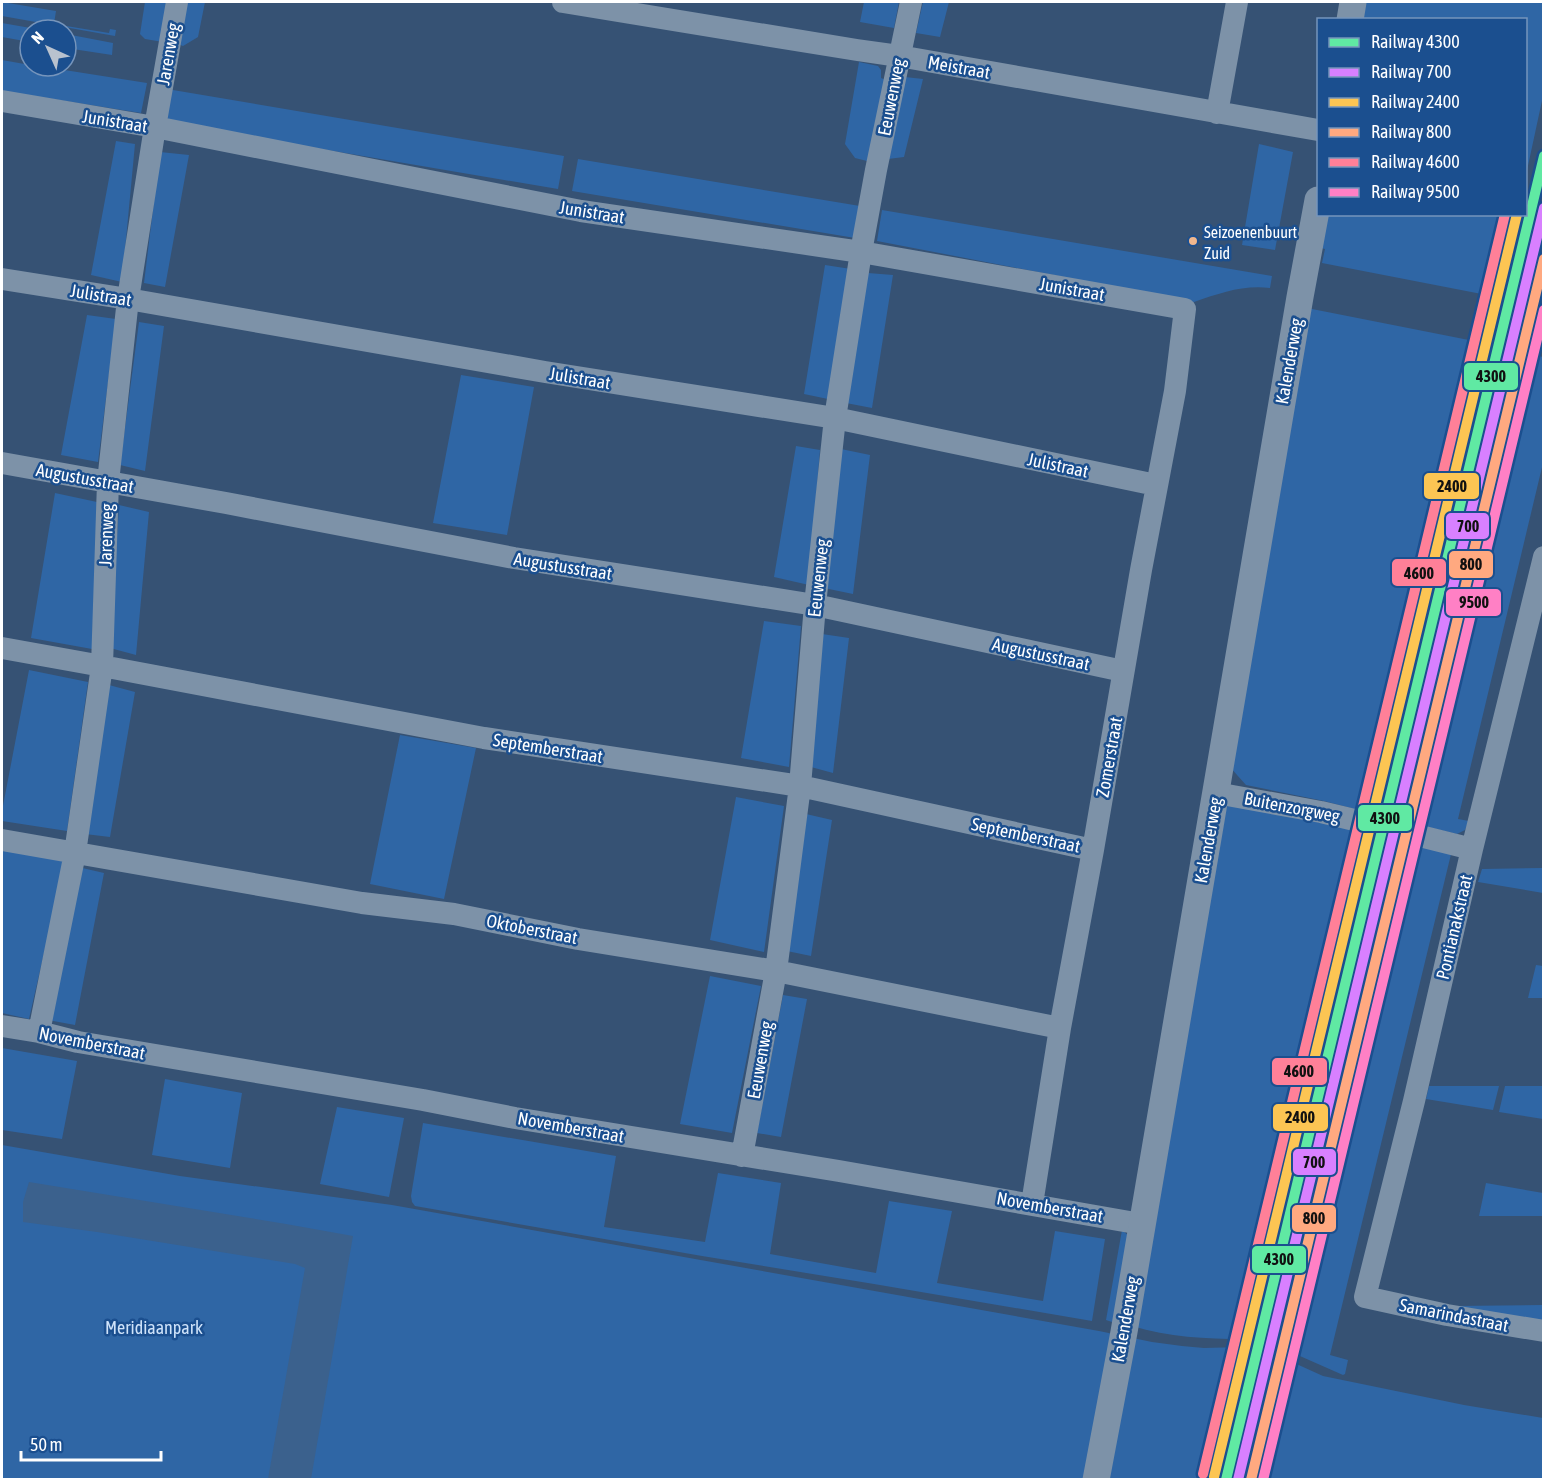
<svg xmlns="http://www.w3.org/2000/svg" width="1545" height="1481" viewBox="0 0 1545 1481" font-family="'Asap Condensed',sans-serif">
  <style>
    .green { fill: #2f66a5 }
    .water { fill: #3b618d }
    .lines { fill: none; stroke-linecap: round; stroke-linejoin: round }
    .minor-tunnel { stroke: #546c89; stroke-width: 22; stroke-dasharray: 22 11; stroke-linecap: butt }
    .minor { stroke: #7d92a8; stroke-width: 22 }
    .tertiary { stroke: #7d92a8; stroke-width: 27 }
    .rail-1-casing { stroke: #1b4f8f; stroke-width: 15 }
    .rail-2-casing { stroke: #1b4f8f; stroke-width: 15 }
    .rail-3-casing { stroke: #1b4f8f; stroke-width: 15 }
    .rail-4-casing { stroke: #1b4f8f; stroke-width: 15 }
    .rail-5-casing { stroke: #1b4f8f; stroke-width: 15 }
    .rail-6-casing { stroke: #1b4f8f; stroke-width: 15 }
    .rail-1 { stroke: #60e9a3; stroke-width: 10 }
    .rail-2 { stroke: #d880ff; stroke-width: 10 }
    .rail-3 { stroke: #fcc553; stroke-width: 10 }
    .rail-4 { stroke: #ffa980; stroke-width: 10 }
    .rail-5 { stroke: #ff8098; stroke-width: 10 }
    .rail-6 { stroke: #ff80c5; stroke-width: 10 }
    .bus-dot { fill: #f1b78d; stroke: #1b4f8f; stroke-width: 2 }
    .labels { text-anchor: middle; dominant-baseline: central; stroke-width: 5; stroke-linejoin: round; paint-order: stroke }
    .bus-label { font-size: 16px; fill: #fff; stroke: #1b4f8f; text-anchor: start }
    .street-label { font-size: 18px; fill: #fff; stroke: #1b4f8f }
    .park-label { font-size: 18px; fill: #cfe3fa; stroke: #1b4f8f }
    .line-badge { stroke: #1b4f8f; stroke-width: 2 }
    .pale-badge-label { font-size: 16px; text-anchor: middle; font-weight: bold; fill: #111 }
  </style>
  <rect width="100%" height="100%" fill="#365274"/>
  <path class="green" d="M2,2L56,11L54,24L109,33L110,29L116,30L115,36L2,16Z
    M145,2H171L163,42L145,39L140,34Z
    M184,2H205L198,37L183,46L175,43Z
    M864,2H899L894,28L860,22Z
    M923,2H949L940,37L916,33Z
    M1360,2H1543V96L1526,175V20H1357Z
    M2,23L42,30H30V42L2,37Z
    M66,34L113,43L112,55L66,48Z
    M2,60L30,65V66H39L147,83L141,113L2,91Z
    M859,62L878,66L881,70V78L886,80L871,162L855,158L845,144Z
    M905,77L923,79L904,157L888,159Z
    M167,89L564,156L558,189L162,122Z
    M116,141L135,144L122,282L91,275Z
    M1259,144L1293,152L1275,250L1242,245Z
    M160,152L189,155L165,287L144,283Z
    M578,159L860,206L855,238L572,191Z
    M882,210L1272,276L1270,288C1242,285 1221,293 1194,302L877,241Z
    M1323,215H1516L1497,297L1322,263L1325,249L1317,247Z
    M825,265L851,269L828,399L804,394Z
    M868,273L893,275L872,408L846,403Z
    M1307,308L1484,343L1479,375L1377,794L1370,813L1324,801L1246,785L1229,766Z
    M87,315L116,319L98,462L61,455Z
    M139,322L164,326L145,471L120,465Z
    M1523,352L1543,357V463L1458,819L1469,821L1465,830L1457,834L1410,823Z
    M461,375L534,387L507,535L433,523Z
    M796,446L820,450L809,585L774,577Z
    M841,449L870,455L853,594L824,588Z
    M55,493L97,502L92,649L31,638Z
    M119,505L149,512L136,655L110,648Z
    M764,621L801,626L789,767L741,758Z
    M822,634L849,638L833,773L811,767Z
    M29,670L88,682L67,831L2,821V811Z
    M109,685L135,692L110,837L85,834Z
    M400,735L476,748L444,899L370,884Z
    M736,797L784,806L764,952L710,940Z
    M1227,805L1367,831L1260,1280L1244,1339C1205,1339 1169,1337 1132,1326Z
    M806,814L832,820L811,956L787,951Z
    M1406,839L1452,850L1330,1355L1348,1360L1345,1374L1343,1375L1284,1349Z
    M2,850L65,861L29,1019L2,1013Z
    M78,867L104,873L75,1025L48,1020Z
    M1543,868V893L1478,882L1482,869Z
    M1536,965L1543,966V998H1528Z
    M710,976L761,986L732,1133L680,1124Z
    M783,995L807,999L781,1137L757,1133Z
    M2,1048L77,1061L62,1139L2,1130Z
    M165,1079L242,1093L230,1168L152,1155Z
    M1429,1086H1499L1493,1110L1426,1099Z
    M1505,1086H1543V1119L1499,1112Z
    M337,1107L404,1118L389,1197L320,1184Z
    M423,1123L616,1156L604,1227L705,1242L718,1173L781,1183L770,1254L876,1273L889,1201L952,1211L937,1283L1043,1301L1055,1231L1105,1239L1092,1321L874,1284L702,1256L415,1206L412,1202L411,1196Z
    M2,1145L180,1176L392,1205L1099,1331L1152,1342L1182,1346L1204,1348L1242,1347L1239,1359L1279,1367L1281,1357L1323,1376L1464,1405L1543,1418V1479H2Z
    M1486,1183L1543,1193V1216H1479Z
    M1122,1230L1129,1236L1115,1323L1106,1320Z
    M1543,1305L1542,1324L1453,1306Z"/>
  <path class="water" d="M29,1182L286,1224L353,1236L311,1479H268L305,1268L295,1264L97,1232L23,1222V1202Z"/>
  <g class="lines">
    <path class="minor-tunnel" d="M1367,823L1408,833"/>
    <path class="minor" d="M563,2L857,50L899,56L1318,130
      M2,101L155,127L581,211L861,252L1185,309L1175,391L1141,570L1093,850L1060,1028L1032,1204
      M1217,113L1237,2
      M2,279L128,299L545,372L835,418L1156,485
      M2,463L226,503L514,558L815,605L1123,671
      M1544,557L1472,849L1414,1101L1365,1297L1447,1315L1544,1331
      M2,648L102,666L484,738L800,786L1093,850
      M1216,793L1321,812L1367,823
      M1408,833L1472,849
      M2,840L362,903L454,914L578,939L776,971L1060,1028
      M2,1026L39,1032L78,1042L423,1100L515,1118L839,1171L1141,1224
      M39,1032L75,853L102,666L108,482L128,299L155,127L177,2
      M742,1156L776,971L800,786L815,605L835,418L861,252L876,170L911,2"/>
    <path class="tertiary" d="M1350,20L1353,2
      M1096,1480L1124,1332L1300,297L1318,200"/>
    <defs>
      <path id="rail-1" d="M1226,1480L1544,156"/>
      <path id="rail-2" d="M1238,1480L1544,208"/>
      <path id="rail-3" d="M1214,1477L1517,214"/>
      <path id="rail-4" d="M1251,1480L1544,259"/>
      <path id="rail-5" d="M1203,1474L1505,214"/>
      <path id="rail-6" d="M1263,1480L1544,310"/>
    </defs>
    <use href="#rail-1" class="rail-1-casing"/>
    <use href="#rail-2" class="rail-2-casing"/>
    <use href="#rail-3" class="rail-3-casing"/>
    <use href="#rail-4" class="rail-4-casing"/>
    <use href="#rail-5" class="rail-5-casing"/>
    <use href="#rail-6" class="rail-6-casing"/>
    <use href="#rail-1" class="rail-1"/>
    <use href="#rail-2" class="rail-2"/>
    <use href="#rail-3" class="rail-3"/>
    <use href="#rail-4" class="rail-4"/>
    <use href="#rail-5" class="rail-5"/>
    <use href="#rail-6" class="rail-6"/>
  </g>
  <circle class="bus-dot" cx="1193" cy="241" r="5"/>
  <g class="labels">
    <g class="bus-label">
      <text x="1204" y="232">Seizoenenbuurt<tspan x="1204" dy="21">Zuid</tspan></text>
    </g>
    <g class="street-label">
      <text transform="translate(168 54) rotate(-80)">Jarenweg</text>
      <text transform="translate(959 67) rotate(10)">Meistraat</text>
      <text transform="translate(891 97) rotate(-79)">Eeuwenweg</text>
      <text transform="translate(115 121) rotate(9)">Junistraat</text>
      <text transform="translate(592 212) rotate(9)">Junistraat</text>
      <text transform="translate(1072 289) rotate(10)">Junistraat</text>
      <text transform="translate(101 295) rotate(9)">Julistraat</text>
      <text transform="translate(1289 361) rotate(-80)">Kalenderweg</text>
      <text transform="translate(580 378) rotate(9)">Julistraat</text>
      <text transform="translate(1058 465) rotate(12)">Julistraat</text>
      <text transform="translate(85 478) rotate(10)">Augustusstraat</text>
      <text transform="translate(106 535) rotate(-88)">Jarenweg</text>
      <text transform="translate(563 566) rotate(9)">Augustusstraat</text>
      <text transform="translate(818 578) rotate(-84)">Eeuwenweg</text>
      <text transform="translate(1041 654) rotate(12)">Augustusstraat</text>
      <text transform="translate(548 748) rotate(9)">Septemberstraat</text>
      <text transform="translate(1109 757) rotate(-80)">Zomerstraat</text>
      <text transform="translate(1292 807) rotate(11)">Buitenzorgweg</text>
      <text transform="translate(1026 835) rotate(12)">Septemberstraat</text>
      <text transform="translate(1208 840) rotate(-80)">Kalenderweg</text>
      <text transform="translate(1454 927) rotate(-77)">Pontianakstraat</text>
      <text transform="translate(532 929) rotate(11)">Oktoberstraat</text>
      <text transform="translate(92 1043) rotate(11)">Novemberstraat</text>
      <text transform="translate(760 1060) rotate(-80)">Eeuwenweg</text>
      <text transform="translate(571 1127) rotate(10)">Novemberstraat</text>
      <text transform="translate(1050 1207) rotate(10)">Novemberstraat</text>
      <text transform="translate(1454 1315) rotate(11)">Samarindastraat</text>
      <text transform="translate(1125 1319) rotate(-80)">Kalenderweg</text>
    </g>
    <g class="park-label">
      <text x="154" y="1327">Meridiaanpark</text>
    </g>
  </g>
  <g class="line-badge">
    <rect x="1463" y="362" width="56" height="29" rx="6" fill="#60e9a3"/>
    <rect x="1423" y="472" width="57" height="28" rx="6" fill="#fcc553"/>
    <rect x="1445" y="512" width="45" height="28" rx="6" fill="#d880ff"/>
    <rect x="1448" y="550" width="46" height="29" rx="6" fill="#ffa980"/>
    <rect x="1391" y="558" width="56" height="29" rx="6" fill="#ff8098"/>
    <rect x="1445" y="588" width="57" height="29" rx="6" fill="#ff80c5"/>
    <rect x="1357" y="804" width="56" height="28" rx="6" fill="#60e9a3"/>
    <rect x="1271" y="1057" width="57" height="29" rx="6" fill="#ff8098"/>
    <rect x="1272" y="1103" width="57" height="29" rx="6" fill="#fcc553"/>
    <rect x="1292" y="1148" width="45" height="28" rx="6" fill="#d880ff"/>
    <rect x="1291" y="1204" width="46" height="29" rx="6" fill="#ffa980"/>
    <rect x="1251" y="1245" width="56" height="29" rx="6" fill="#60e9a3"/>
  </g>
  <g class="pale-badge-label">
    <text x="1491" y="382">4300</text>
    <text x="1452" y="492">2400</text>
    <text x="1468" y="532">700</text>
    <text x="1471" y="570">800</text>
    <text x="1419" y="579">4600</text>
    <text x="1474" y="608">9500</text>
    <text x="1385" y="824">4300</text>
    <text x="1299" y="1077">4600</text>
    <text x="1300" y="1123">2400</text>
    <text x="1314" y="1168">700</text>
    <text x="1314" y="1224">800</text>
    <text x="1279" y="1265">4300</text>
  </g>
  <rect width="1545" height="1481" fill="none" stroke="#ffffff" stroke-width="6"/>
  <rect x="1317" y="18" width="210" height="198" fill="#1b4f8f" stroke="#7695bc" stroke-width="1.5"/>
  <rect x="1329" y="38" width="30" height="9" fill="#60e9a3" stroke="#7695bc" stroke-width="1.5"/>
  <text x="1371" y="48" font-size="18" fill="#ffffff">Railway 4300</text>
  <rect x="1329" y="68" width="30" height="9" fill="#d880ff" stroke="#7695bc" stroke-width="1.5"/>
  <text x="1371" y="78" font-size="18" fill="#ffffff">Railway 700</text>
  <rect x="1329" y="98" width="30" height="9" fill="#fcc553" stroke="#7695bc" stroke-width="1.5"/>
  <text x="1371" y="108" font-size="18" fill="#ffffff">Railway 2400</text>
  <rect x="1329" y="128" width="30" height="9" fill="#ffa980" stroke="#7695bc" stroke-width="1.5"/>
  <text x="1371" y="138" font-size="18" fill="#ffffff">Railway 800</text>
  <rect x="1329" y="158" width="30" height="9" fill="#ff8098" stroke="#7695bc" stroke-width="1.5"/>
  <text x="1371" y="168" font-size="18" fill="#ffffff">Railway 4600</text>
  <rect x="1329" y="188" width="30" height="9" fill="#ff80c5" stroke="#7695bc" stroke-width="1.5"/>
  <text x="1371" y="198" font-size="18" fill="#ffffff">Railway 9500</text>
  <g transform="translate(48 48) rotate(315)"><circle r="28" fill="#1b4f8f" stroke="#7695bc" stroke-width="1.5"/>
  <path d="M0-4.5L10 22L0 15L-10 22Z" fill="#b9c2ce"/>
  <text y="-9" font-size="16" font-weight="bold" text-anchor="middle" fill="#ffffff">N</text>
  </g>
  <path d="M21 1451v9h140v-9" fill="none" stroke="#ffffff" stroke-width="3"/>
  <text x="30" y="1451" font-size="18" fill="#ffffff" stroke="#1b4f8f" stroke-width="4.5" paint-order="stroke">50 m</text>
</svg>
